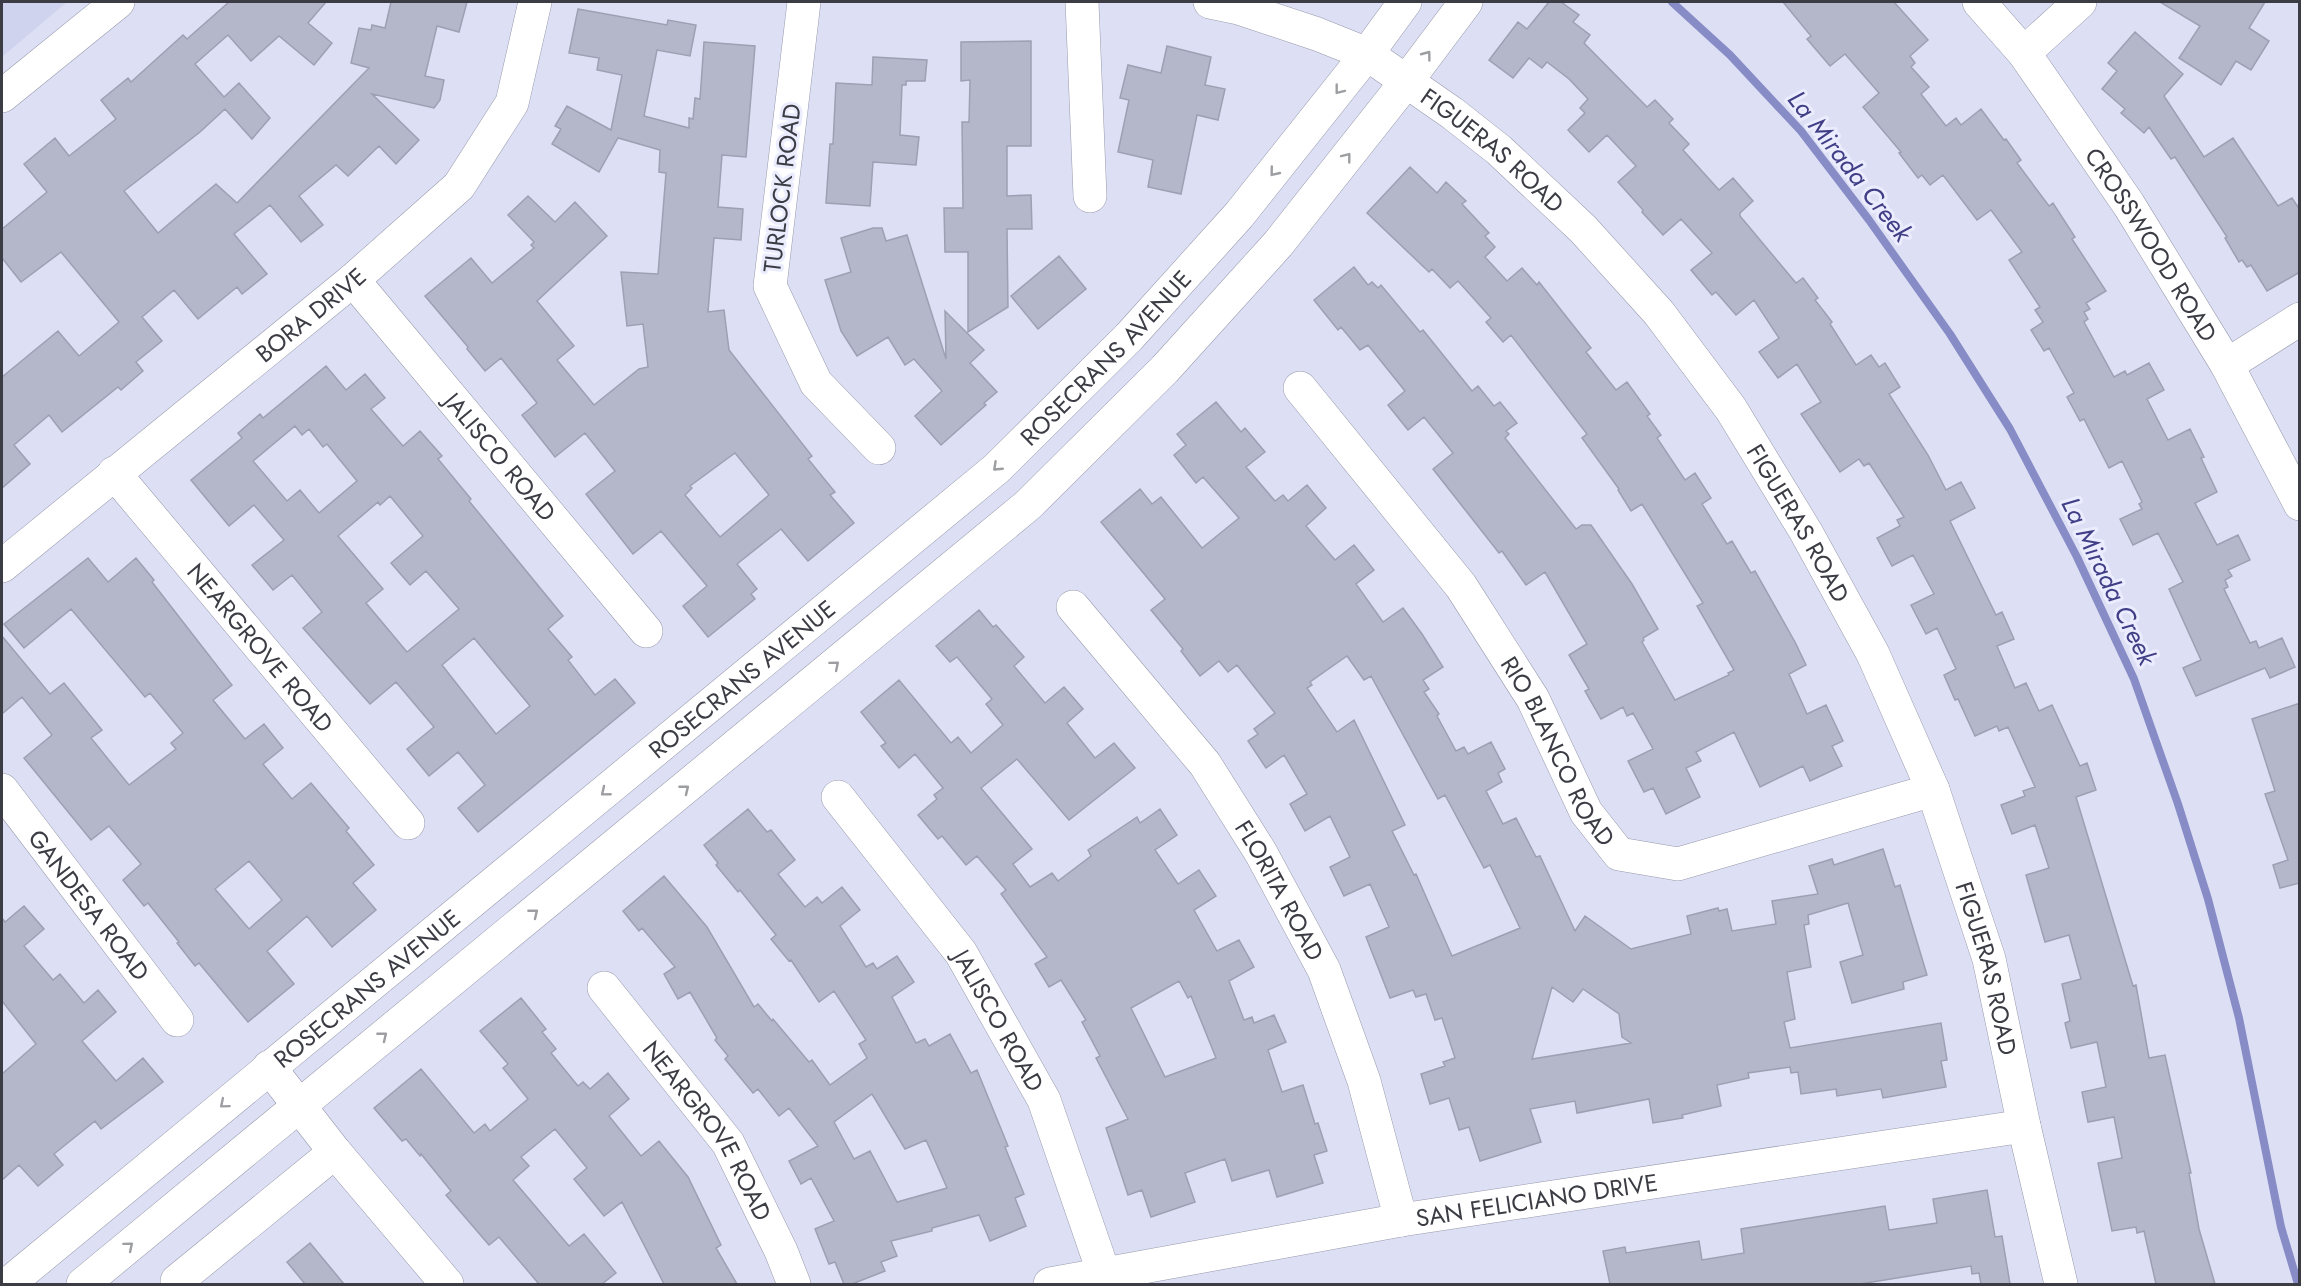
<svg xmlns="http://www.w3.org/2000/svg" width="2301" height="1286" viewBox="0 0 2301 1286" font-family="Jost,sans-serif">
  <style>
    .built { fill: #d0d3ed }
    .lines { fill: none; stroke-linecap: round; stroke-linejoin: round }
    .stream { stroke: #878bc6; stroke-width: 8 }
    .building { fill: #b4b6ca; stroke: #9d9fb2; stroke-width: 1.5; fill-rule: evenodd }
    .minor-casing { stroke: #9799ac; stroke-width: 34 }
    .primary-casing { stroke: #9799ac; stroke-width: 34 }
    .minor { stroke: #fff; stroke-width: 33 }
    .primary { stroke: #fff; stroke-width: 33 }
    .oneway { stroke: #9d9ea2 }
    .labels { text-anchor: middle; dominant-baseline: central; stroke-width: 6; stroke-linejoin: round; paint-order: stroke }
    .street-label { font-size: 24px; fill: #3b3c44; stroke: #ebedfe }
    .water-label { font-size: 26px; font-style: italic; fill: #403e86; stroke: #ebedfe }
  </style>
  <rect width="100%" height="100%" fill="#dde0f4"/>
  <path class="built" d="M2,2H67L2,57Z"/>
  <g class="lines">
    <path class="stream" d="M1672,2L1730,55L1801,131L1869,220L1950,334L2010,429L2077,557L2134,679L2178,804L2208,899L2239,1018L2281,1227L2298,1284"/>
  </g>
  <path class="building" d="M229,2H326L308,23L332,43L314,65L279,36L251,61L228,35L195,64L224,97L239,83L270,118L252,139L225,109L200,132L124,191L158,233L216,184L237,203L369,68L351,63L359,28L371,30L372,25L385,28L391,2H467L459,32L437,26L425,76L444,80L440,100L434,108L372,94L419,140L396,164L379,146L348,176L336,165L299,196L323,225L301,242L270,205L234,234L267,274L242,294L237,287L198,319L174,290L142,317L162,341L136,362L143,371L121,390L118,387L62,432L49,415L14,445L30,464L2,488V377L58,331L79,356L119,322L61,252L21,282L2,258V229L47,192L24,164L55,138L69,156L116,119L101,100L128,78L131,82L183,35L187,39Z
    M1549,2H1561L1579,15L1573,22L1590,35L1584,43L1647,107L1655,100L1673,119L1669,123L1689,144L1683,150L1719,190L1733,178L1753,201L1740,213V216L1796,283L1803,278L1818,298L1815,300L1832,322L1830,324L1856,365L1871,355L1879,367L1885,363L1900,387L1889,394L1928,455L1946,490L1961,482L1975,508L1950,521L1996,615L2002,612L2014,639L1997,646L2015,688L2026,683L2039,711L2052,705L2080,766L2087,763L2096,790L2076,797L2133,986L2136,985L2149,1058L2165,1055L2191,1173H2189L2199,1229L2215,1284H2156L2144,1231L2137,1233L2136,1227L2112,1231L2098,1163L2122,1158L2114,1117L2088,1122L2082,1092L2106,1087L2097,1042L2071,1048L2065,1023L2070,1021L2062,984L2081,979L2069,935L2045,942L2026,875L2049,868L2035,825L2012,834L2001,805L2025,796L2023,791L2035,787L2008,727L1999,731L1997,726L1975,736L1958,699L1955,700L1944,675L1956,669L1937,628L1926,634L1911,605L1934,594L1913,555L1892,566L1877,538L1900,526L1897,520L1904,517L1869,463L1864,466L1859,459L1840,472L1801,414L1821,402L1797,364L1778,378L1759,352L1779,338L1754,300L1736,315L1716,292L1712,295L1691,270L1712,253L1681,219L1663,235L1642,212L1643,210L1618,182L1636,166L1607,135L1589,152L1568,130L1585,113L1580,108L1588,99L1569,79L1547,62L1542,68L1529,58L1513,78L1489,60L1518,22L1527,29Z
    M1783,2H1894L1928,40L1910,56L1915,63L1911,67L1929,87L1921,94L1946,126L1956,118L1961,125L1981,109L2004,140L2006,139L2021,160L2017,163L2049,206L2053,203L2075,237L2072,239L2106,291L2086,303L2090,309L2084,312L2088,319L2084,322L2114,377L2125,371L2127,375L2149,363L2164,390L2147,399L2168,440L2190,429L2204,457L2201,458L2217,492L2195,503L2217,545L2238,535L2250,560L2228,570L2232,576L2225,580L2228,587L2224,589L2250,643L2256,641L2259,648L2282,638L2295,667L2270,678L2265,668L2196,696L2183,668L2201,660L2169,589L2183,582L2158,533L2133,545L2120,519L2142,509L2139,504L2142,502L2122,461L2109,468L2084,419L2080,421L2067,397L2074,393L2049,348L2044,351L2031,330L2043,322L2035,310L2040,307L2009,260L2022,252L1991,210L1977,220L1943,175L1930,185L1922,175L1918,178L1899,153L1901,152L1863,107L1879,93L1845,54L1830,66L1807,39L1811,36Z
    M2160,2H2265L2249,28L2269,41L2251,70L2236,61L2221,85L2179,58L2200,26Z
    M578,9L667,25L668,20L696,25L690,56L657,50L644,116L689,128V118L693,119L695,98L700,99L704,42L755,46L746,157L722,155L718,207L743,209L741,240L714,238L708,312L724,310L729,350L812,456L808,459L835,492L830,495L854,523L808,561L781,529L737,564L757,589L751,594L755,599L708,637L683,606L707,586L661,531L633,554L586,494L615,471L585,433L555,457L522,415L537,403L501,358L485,371L467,349L468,347L425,296L471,258L492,283L534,248L531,245L534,242L508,215L528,196L555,222L575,202L607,236L537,301L574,346L557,360L594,405L639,369L648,367L643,324L627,326L621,272L658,274L666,173L659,172L660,150L618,138L599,172L552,144L561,129L555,126L567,106L611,130L622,75L597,70L599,58L569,53ZM735,453L769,495L720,537L685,495L692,488L690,486Z
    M2135,32L2183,74L2164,96L2204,157L2233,138L2278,206L2292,198L2300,210V272L2267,291L2251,265L2247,267L2242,260L2239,262L2225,238L2227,237L2175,157L2171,159L2149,127L2144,133L2121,113L2125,109L2102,89L2117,71L2108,63Z
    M1031,41V146H1007V196L1031,195L1032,229H1007L1008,307L968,332V252H945L944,208H963L962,122H969L970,80L961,81V42Z
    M1167,46L1211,57L1205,85L1225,89L1218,120L1197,115L1181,194L1148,187L1153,160L1118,152L1129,100L1120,98L1128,65L1161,73Z
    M873,57L927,60L925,81H906V85H902L900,135L919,137L916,165L873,162L870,206L826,203L830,144H833L836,83L872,85Z
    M1410,167L1437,193L1446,182L1466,201L1462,204L1489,233L1485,236L1495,247L1485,257L1507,281L1522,268L1537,285L1539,282L1591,348L1586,352L1616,390L1627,382L1650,414L1647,416L1661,435L1657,438L1685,480L1695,473L1711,498L1702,504L1727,544L1732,541L1751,573L1755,571L1795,642L1806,665L1789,674L1807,714L1826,705L1843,741L1832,746L1842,766L1810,781L1803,766L1760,787L1734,732L1696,752L1701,761L1686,768L1700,797L1666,814L1653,788L1644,792L1628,761L1653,749L1633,713L1627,716L1623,707L1601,719L1585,691L1589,689L1569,655L1587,644L1545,572L1526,585L1502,551L1499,553L1433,469L1453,453L1424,417L1408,430L1388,405L1405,391L1368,345L1360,350L1341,327L1338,330L1314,300L1354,267L1368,285L1372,282L1378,288L1381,285L1420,332L1423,330L1472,391L1478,386L1494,406L1500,402L1517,423L1506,431L1509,434L1505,438L1576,529L1582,525H1591L1632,584L1658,629L1643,638L1644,640L1642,642L1675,700L1729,675L1728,673L1734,670L1697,606L1703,603L1642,504L1631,511L1618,490L1619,489L1582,438L1587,434L1511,335L1503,342L1486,322L1491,318L1458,281L1450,288L1432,269L1429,272L1367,213Z
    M873,228H882L886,241L907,235L946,359L945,311L984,350L970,363L997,392L984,403L986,405L941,445L915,416L942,391L914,359L905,365L888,337L857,356L841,331L825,280L851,272L841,238Z
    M1059,256L1086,289L1038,329L1011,296Z
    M326,366L346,390L365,374L385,398L371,409L403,446L420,431L442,456L438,459L471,499L469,501L563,616L548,629L572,657L568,660L595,695L615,679L635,703L478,832L458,808L485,785L458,752L429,776L407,749L434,727L396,682L370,704L303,628L322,612L292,575L273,590L252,565L284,540L254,505L229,526L191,480L242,438L238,433L260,414L263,418ZM295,426L302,435L309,429L323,447L327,444L357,481L319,513L300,490L287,501L253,461ZM390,496L423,536L391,563L410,585L426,571L459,609L407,652L366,603L383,589L338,536L378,502L380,505ZM474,638L530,706L496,734L442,665Z
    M1216,402L1241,432L1245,428L1265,452L1246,467L1275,501L1283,495L1288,501L1307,485L1326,508L1306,526L1335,560L1354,545L1374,570L1356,584L1383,622L1403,608L1422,634L1443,667L1423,680L1429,689L1424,692L1439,714L1437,716L1456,751L1464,747L1468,754L1491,742L1505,769L1498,773L1502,782L1486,791L1503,824L1516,818L1536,857L1540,856L1575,931L1585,916L1631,949L1691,934L1687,916L1718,908L1719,911L1727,909L1732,931L1776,924L1772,901L1818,894L1809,866L1832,859L1834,865L1883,849L1895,887L1900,885L1927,975L1903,982L1904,989L1852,1003L1840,962L1863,955L1848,903L1808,915L1809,924L1804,925L1811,967L1787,972L1795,1019L1784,1022L1790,1048L1941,1023L1947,1060L1941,1061L1946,1087L1883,1098L1881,1089L1837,1096L1836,1089L1801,1094L1798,1072L1791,1073L1790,1067L1748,1073L1749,1078L1717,1085L1721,1106L1682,1115L1683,1118L1653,1123L1649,1099L1577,1113L1575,1101L1530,1109L1541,1142L1480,1161L1469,1127L1459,1130L1449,1098L1430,1104L1421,1074L1445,1066L1443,1062L1455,1058L1442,1018L1435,1020L1426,994L1416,997L1413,990L1390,998L1366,937L1389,927L1370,884L1344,896L1330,867L1350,857L1330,816L1305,831L1290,804L1307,794L1284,755L1266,768L1248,741L1258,734L1254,729L1275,713L1237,665L1228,672L1219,661L1200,676L1181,651L1183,649L1151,610L1165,599L1101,522L1140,489L1152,504L1161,497L1202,548L1239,518L1203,477L1196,483L1174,455L1186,445L1177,434ZM1347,656L1364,680L1371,676L1438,799L1445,795L1484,868L1490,865L1520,928L1452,956L1416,874L1414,875L1392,831L1405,825L1354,720L1337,732L1307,688L1312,685L1310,682ZM1552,987L1573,1002L1583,989L1619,1014L1622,1037L1631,1043L1532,1059Z
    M88,558L108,582L136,558L154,580L152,582L232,685L213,700L245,739L264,724L283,748L263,764L292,799L311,783L349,828L346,831L374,865L353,883L376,910L332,947L307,916L267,951L294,984L248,1022L199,963L195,966L177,943L179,942L148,903L144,906L123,880L141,864L109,826L91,840L24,758L52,735L22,697L2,714V636L50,694L64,683L102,730L91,738L129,785L176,749L171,743L183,733L150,693L145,697L71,609L24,648L4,624ZM249,861L282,900L249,929L215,889Z
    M979,610L993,627L996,625L1024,657L1014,666L1045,703L1064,687L1083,709L1067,723L1095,758L1114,743L1135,768L1069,820L1017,759L981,788L1032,849L1013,864L1030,887L1052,873L1058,881L1091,856L1088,850L1137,817L1140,823L1160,809L1177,835L1155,850L1178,884L1199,870L1216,896L1194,910L1217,951L1239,940L1254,967L1229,981L1244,1020L1252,1017L1254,1023L1274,1015L1286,1042L1268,1050L1282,1092L1303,1085L1315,1124L1318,1123L1327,1151L1314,1155L1323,1183L1277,1197L1269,1170L1232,1181L1225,1159L1185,1173L1195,1202L1151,1217L1142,1190L1128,1195L1106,1128L1128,1119L1096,1058L1100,1056L1082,1022L1086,1020L1061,980L1049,987L1035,964L1047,957L1001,894L1006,890L977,856L966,865L942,836L938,839L918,815L937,799L934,795L943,788L915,754L899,768L881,746L886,743L861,712L899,680L951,743L958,737L971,753L1003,725L986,704L992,699L957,657L950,662L936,646ZM1179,981L1188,998L1191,996L1216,1058L1165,1077L1131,1008Z
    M2300,703V883L2280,888L2273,865L2288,860L2265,794L2275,791L2252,719Z
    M748,809L767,832L771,830L795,860L778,874L805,907L817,897L822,903L842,887L860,910L840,926L866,967L873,963L877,969L897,956L914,982L892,997L916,1043L925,1039L929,1046L950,1034L971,1073L977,1070L1008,1146L1005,1147L1024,1194L1015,1198L1026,1226L990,1241L979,1215L932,1228V1231L891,1241L897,1256L881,1262L885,1271L852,1284H844L835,1262L829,1264L815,1229L834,1221L811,1178L801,1184L789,1161L818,1146L789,1108L779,1116L758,1089L753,1093L725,1059L728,1056L715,1040L717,1038L690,992L678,999L664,974L675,967L642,928L639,931L623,911L664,876L707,927L754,1007L758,1004L772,1021L773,1019L809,1062L812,1060L830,1085L867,1058L859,1044L866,1040L834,991L819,1002L791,960L789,961L771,939L776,935L740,890L738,892L716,865L718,863L704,845ZM872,1094L905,1149L926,1140L947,1188L897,1202L870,1151L854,1159L834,1122Z
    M24,906L44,929L24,946L53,980L60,974L84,1003L98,990L116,1012L82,1041L116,1081L143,1058L163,1082L101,1129L95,1121L54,1154L63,1165L38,1186L19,1165L2,1180V1074L36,1044L2,1001V918L5,922Z
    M521,998L546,1029L542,1032L556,1049L551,1053L578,1086L583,1082L590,1089L608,1073L629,1099L609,1116L641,1156L659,1141L688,1177L721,1245L716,1248L737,1284H664L622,1202L604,1216L574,1179L587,1168L555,1129L521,1157L529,1166L513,1180L569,1246L584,1234L616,1273L602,1284H539L499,1237L489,1245L446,1195L451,1191L421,1154L420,1156L406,1139L402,1141L374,1108L421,1069L474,1133L485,1124L490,1131L528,1099L503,1068L508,1064L480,1031Z
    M1987,1190L1995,1237L2002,1236L2010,1284H1981L1979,1273L1972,1274L1971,1266L1860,1284H1610L1603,1251L1625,1247L1626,1253L1699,1241L1702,1260L1744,1253L1741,1229L1885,1206L1889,1230L1937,1223L1933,1199Z
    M310,1243L344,1284H305L287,1262Z"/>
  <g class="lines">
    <defs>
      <g id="minor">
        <path d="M804,2L770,286L816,383L879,448"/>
        <path d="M1082,2L1090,196"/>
        <path id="s1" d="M1210,2L1239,8L1317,34L1367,54L1452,113L1499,150L1583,229L1659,313L1731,409L1806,532L1873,654L1933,790L1989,959L2024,1126L2061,1284"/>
        <path id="s2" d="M1979,2L2024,53L2129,205L2227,365L2300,504"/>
        <path d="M2024,53L2080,2"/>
        <path d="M2,96L118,2"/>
        <path id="s3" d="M353,280L646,631"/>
        <path d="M2227,365L2300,319"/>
        <path id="s4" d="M1300,388L1461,586L1533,699L1586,812L1619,854L1678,864L1933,790"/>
        <path id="s5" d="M114,473L408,823"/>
        <path id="s6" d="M2,566L353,280L459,186L512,103L535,2"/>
        <path id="s7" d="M1073,607L1205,764L1261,853L1324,970L1364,1081L1401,1220"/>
        <path id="s8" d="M2,790L177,1020"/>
        <path id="s9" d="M838,797L961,953L1044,1100L1104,1274"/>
        <path id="s10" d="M604,988L728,1143L781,1251L794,1284"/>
        <path d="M269,1067L335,1152L447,1284"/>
        <path d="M177,1281L335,1152"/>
        <path id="s11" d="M1050,1284L1401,1220L2024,1126"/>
      </g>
      <g id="primary">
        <path id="s12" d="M8,1284L996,469L1129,337L1239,215L1367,54L1405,2"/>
        <path d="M83,1284L1028,505L1165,369L1278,244L1406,82L1466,2"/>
      </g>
    </defs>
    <use href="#minor" class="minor-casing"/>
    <use href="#primary" class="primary-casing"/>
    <use href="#minor" class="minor"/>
    <use href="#primary" class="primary"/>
  </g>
  <defs><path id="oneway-chevron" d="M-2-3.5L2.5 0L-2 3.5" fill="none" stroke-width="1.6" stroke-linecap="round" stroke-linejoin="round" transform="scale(1.5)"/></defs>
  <g class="oneway">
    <use href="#oneway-chevron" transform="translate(1427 55) rotate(-53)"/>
    <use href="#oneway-chevron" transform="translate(1339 90) rotate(128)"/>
    <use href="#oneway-chevron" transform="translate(1347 157) rotate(-52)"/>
    <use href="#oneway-chevron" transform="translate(1274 172) rotate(129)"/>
    <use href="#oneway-chevron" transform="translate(997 467) rotate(137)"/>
    <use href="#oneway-chevron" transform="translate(835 665) rotate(-40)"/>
    <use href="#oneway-chevron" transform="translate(685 789) rotate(-39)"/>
    <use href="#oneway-chevron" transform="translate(605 792) rotate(141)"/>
    <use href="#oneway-chevron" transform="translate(534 913) rotate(-39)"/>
    <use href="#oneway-chevron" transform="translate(383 1036) rotate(-39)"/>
    <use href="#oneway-chevron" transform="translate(224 1104) rotate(140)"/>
    <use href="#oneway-chevron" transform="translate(129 1246) rotate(-40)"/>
  </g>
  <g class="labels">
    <g class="street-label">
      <text stroke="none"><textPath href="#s1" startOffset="324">FIGUERAS ROAD</textPath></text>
      <text transform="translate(782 188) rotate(-83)">TURLOCK ROAD</text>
      <text stroke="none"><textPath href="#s2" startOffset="298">CROSSWOOD ROAD</textPath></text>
      <text stroke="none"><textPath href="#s6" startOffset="398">BORA DRIVE</textPath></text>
      <text stroke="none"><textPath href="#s12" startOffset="1437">ROSECRANS AVENUE</textPath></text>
      <text stroke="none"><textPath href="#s3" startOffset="230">JALISCO ROAD</textPath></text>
      <text stroke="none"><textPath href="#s1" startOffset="810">FIGUERAS ROAD</textPath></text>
      <text stroke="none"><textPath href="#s5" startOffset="228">NEARGROVE ROAD</textPath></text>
      <text stroke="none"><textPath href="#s12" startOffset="951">ROSECRANS AVENUE</textPath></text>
      <text stroke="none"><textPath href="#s4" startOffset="447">RIO BLANCO ROAD</textPath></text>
      <text stroke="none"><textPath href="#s7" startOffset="352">FLORITA ROAD</textPath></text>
      <text stroke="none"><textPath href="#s8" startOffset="144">GANDESA ROAD</textPath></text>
      <text stroke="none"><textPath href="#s1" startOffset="1296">FIGUERAS ROAD</textPath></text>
      <text stroke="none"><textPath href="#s12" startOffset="465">ROSECRANS AVENUE</textPath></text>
      <text stroke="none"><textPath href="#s9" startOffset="276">JALISCO ROAD</textPath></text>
      <text stroke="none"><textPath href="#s10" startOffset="177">NEARGROVE ROAD</textPath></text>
      <text stroke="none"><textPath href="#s11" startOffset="494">SAN FELICIANO DRIVE</textPath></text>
    </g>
    <g class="water-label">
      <text transform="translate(1850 166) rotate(52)">La Mirada Creek</text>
      <text transform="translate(2109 581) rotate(64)">La Mirada Creek</text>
    </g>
  </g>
  <rect width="2301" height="1286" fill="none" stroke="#3b3c44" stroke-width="6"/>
</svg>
